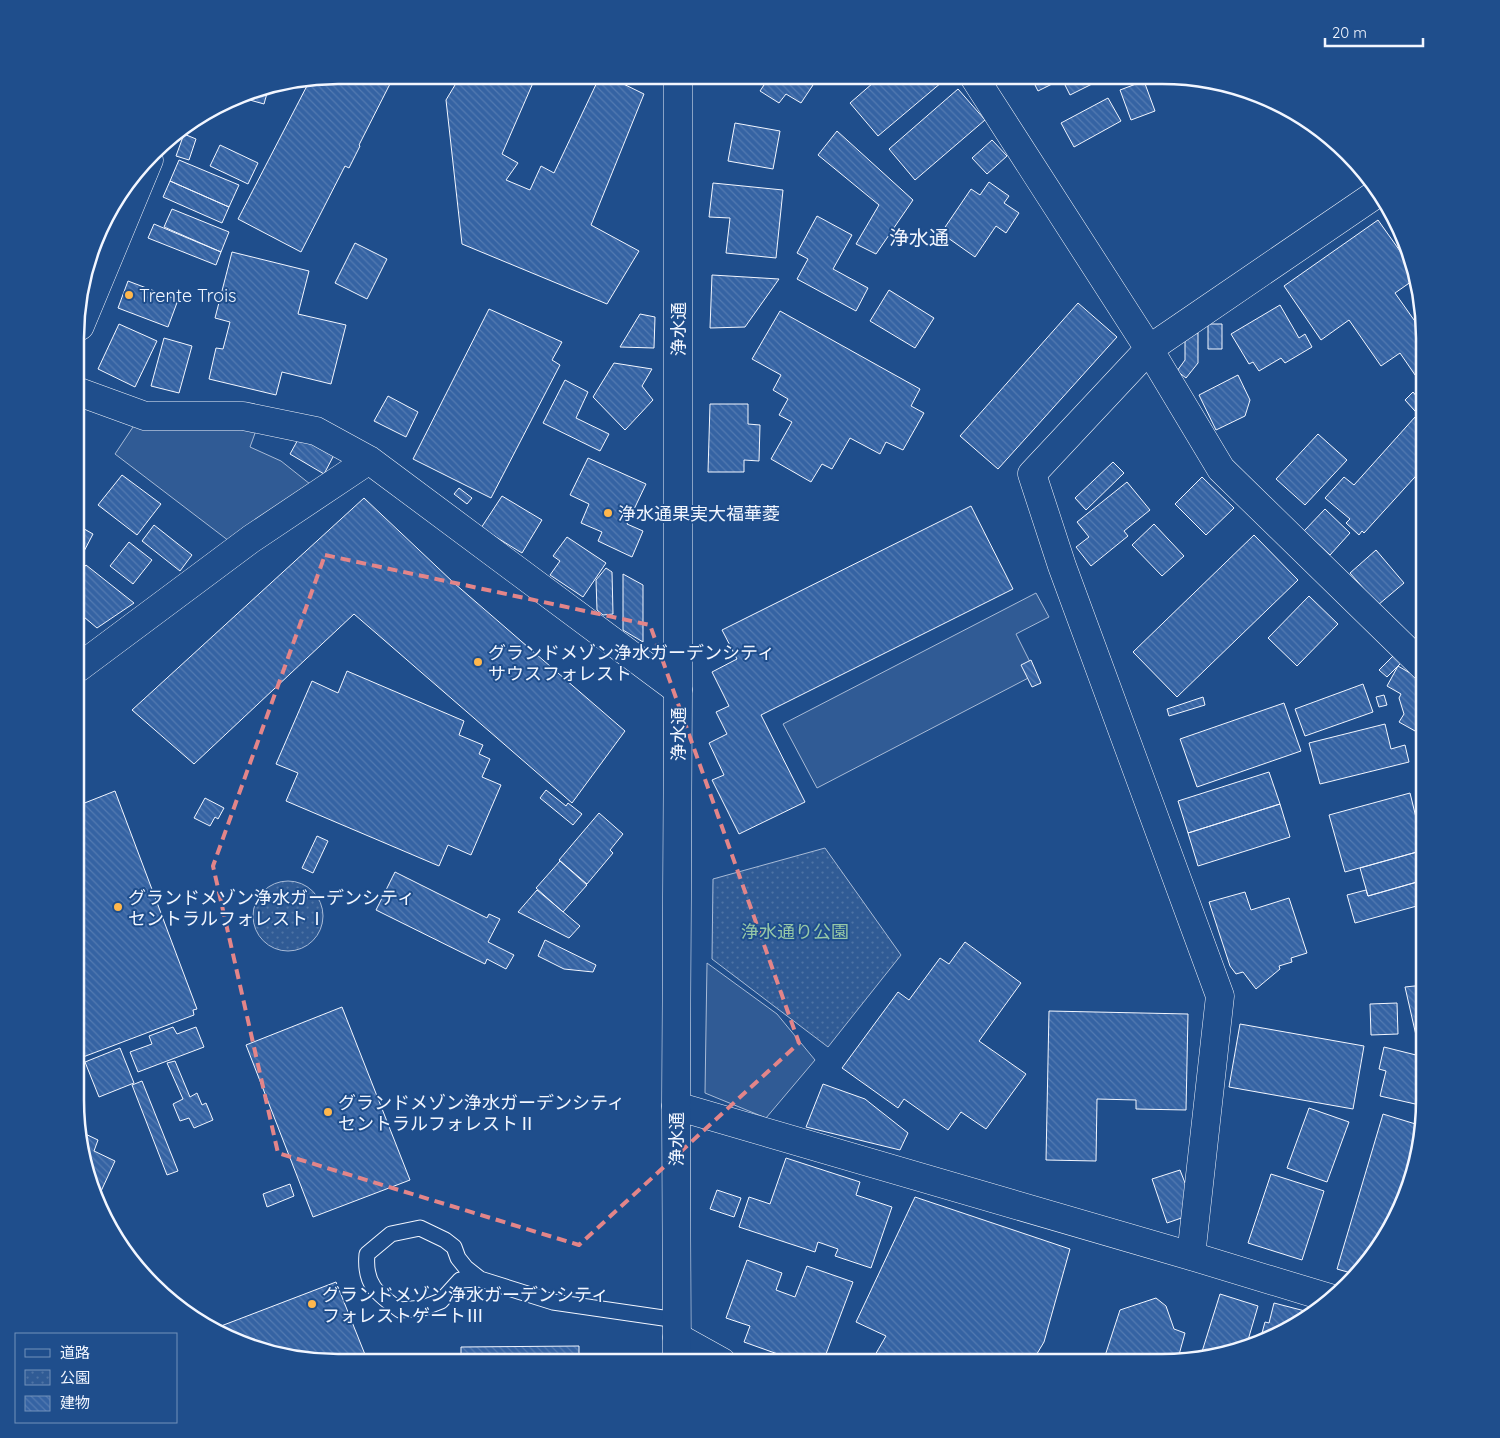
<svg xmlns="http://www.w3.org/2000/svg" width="1500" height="1438" viewBox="0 0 1500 1438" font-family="Quicksand,'Noto Sans JP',sans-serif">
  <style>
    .park { fill: url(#park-dots); stroke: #a8bbd7 }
    .pitch { fill: #305b95; stroke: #a8bbd7 }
    .building { fill: url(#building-back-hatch); stroke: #f2f6ff }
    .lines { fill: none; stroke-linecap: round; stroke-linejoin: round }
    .service-casing { stroke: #f2f6ff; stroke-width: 17 }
    .minor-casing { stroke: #f2f6ff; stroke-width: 29 }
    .tertiary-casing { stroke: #f2f6ff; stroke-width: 29 }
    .service { stroke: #1f4e8c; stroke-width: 15 }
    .minor { stroke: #1f4e8c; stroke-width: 28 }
    .tertiary { stroke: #1f4e8c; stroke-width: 28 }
    .marked { fill: none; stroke: #e38589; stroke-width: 4; stroke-dasharray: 10 6; stroke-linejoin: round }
    .poi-dot { fill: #ffb74d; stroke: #1f4e8c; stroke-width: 2 }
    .labels { text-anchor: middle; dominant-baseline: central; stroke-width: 4; stroke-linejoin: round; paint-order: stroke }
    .poi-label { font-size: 18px; fill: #f2f6ff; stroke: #1f4e8c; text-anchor: start }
    .street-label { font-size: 18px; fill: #f2f6ff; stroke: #1f4e8c }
    .park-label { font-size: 18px; fill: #97c8a6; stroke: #1f4e8c }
    .quarter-label { font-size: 20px; fill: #f2f6ff; stroke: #1f4e8c }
    .rim { fill: none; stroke: #f2f6ff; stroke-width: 2.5 }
  </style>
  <defs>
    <pattern id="park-dots" width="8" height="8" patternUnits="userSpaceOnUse" patternTransform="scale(1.25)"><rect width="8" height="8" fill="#305b95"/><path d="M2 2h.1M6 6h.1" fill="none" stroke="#4e73a5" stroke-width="1.8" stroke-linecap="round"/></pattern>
    <pattern id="building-back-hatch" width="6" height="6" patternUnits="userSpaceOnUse" patternTransform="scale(1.25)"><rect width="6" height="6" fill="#3563a3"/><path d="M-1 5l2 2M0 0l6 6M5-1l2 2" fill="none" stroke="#537ab1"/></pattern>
  </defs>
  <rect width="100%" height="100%" fill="#1f4e8c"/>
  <path class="park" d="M825,848L901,955L828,1047L712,959L713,879Z
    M253 916a35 35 0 1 1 70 0a35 35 0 1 1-70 0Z"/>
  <path class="pitch" d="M137,421L258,425L250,447L281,461L310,484L229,541L115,454Z
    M1036,593L1049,617L1016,634L1036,674L817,788L783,724Z
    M707,963L777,1014L815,1060L766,1118L705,1093Z"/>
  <path class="building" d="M338,75L394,76L359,145L360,146L349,168L345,166L301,252L238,219L310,80Z
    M461,75L536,76L502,154L518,163L506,180L530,190L541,166L554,173L600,76H607L644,94L591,225L639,251L607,304L462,244L446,100Z
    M770,76H819L801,103L786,94L779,103L760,91Z
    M881,76L948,77L878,136L850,103Z
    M1031,77H1106L1070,95L1062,79L1038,91Z
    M1144,81L1155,111L1131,120L1120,90Z
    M269,86L264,104L239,97L253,89Z
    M958,89L985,120L915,180L889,149Z
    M1108,98L1121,121L1074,147L1061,123Z
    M735,123L780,131L773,169L728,161Z
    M837,131L913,200L876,254L856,244L879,205L818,155Z
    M184,134L196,139L189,160L176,156Z
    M992,140L1007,156L987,174L972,158Z
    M220,145L258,163L248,184L210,166Z
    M179,160L239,185L229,207L170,181Z
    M170,181L229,207L222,223L163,197Z
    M989,182L1009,196L1004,203L1019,213L1006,233L996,226L975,257L941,233L971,189L980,195Z
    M713,183L783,190L776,258L726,253L730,218L709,217Z
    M172,209L229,232L221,252L164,227Z
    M817,216L852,235L833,269L868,288L856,311L797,279L808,259L797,253Z
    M1378,220L1412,268L1415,279L1395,293L1419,327L1424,324V388L1400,353L1381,366L1349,320L1321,340L1284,286Z
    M154,224L221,252L216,265L148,238Z
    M355,243L387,259L367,299L335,283Z
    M232,252L309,271L298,314L346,325L331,384L282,372L276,395L209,379L216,348L223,349L230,322L215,318Z
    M712,275L779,279L745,327L710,328Z
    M128,281L178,300L168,327L118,308Z
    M889,290L934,318L915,348L870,321Z
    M1078,303L1117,337L998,469L960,436Z
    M1280,305L1299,338L1305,334L1312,347L1285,363L1281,358L1259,371L1253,362L1249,364L1231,334Z
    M489,309L562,342L552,360L560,365L491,498L413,459Z
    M780,311L920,389L911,406L924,413L903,450L886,442L880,454L850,438L832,469L822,464L811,482L771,459L792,422L779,415L788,399L773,390L781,375L752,359Z
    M640,314L655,317L654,348L620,347Z
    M119,324L157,341L135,387L98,369Z
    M1208,324H1222V349H1208Z
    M1198,333V363L1186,378L1177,371L1185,360V334Z
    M164,338L192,346L179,393L151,386Z
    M614,363L652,369L642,386L653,400L625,430L593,397Z
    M1238,375L1250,400L1245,416L1216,430L1199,395Z
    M565,380L588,392L576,418L609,434L600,451L543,423Z
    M1413,392L1424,405V421L1405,400Z
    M388,396L418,412L406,437L374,421Z
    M710,404H748V424L760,425L759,461L744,460V472H708Z
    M1415,417L1424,426V467L1364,533L1362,531L1359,535L1346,523L1350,519L1325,498L1344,477L1354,485Z
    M1318,434L1347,460L1305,505L1276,479Z
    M300,436L334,455L324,474L290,454Z
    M588,458L646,484L627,524L643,531L632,557L598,541L602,532L581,523L589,504L570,495Z
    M1113,462L1124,473L1086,510L1075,498Z
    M122,475L161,504L137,535L98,505Z
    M1202,477L1234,508L1206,535L1175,504Z
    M1127,482L1150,510L1124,531L1128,536L1091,566L1076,547L1089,537L1077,522Z
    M459,488L472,498L467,504L454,494Z
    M502,496L542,520L522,553L481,528Z
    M364,498L454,583L625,731L572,803L354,614L194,764L132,710Z
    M971,506L1013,589L761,715L805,802L739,834L712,780L724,775L709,743L727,734L716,712L729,706L712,672L737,659L722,630Z
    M1325,509L1350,533L1330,555L1304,531Z
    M1154,524L1184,556L1162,576L1132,545Z
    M154,525L192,555L180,571L142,541Z
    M79,526L93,534L81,557L79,555Z
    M1254,535L1298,580L1177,697L1133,652Z
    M567,537L606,563L583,597L550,575L560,561L553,556Z
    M129,542L152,560L133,584L110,566Z
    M1376,550L1404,583L1378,605L1350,573Z
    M86,565L134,603L97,628L78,612V574Z
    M606,568L612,572L613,614L603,615L597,610L596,580Z
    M623,574L643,585V642L623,630Z
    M1309,596L1338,624L1297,666L1268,638Z
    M1398,651L1405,659L1387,677L1379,670Z
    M1031,660L1041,683L1032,687L1021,665Z
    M1398,666L1424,681V736L1399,722L1404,714L1399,698L1401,694L1387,686Z
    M347,671L464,721L459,735L483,745L479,754L490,759L482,777L501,785L471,855L448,845L439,866L286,801L298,773L276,764L312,681L338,693Z
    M1363,684L1373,712L1305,736L1295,709Z
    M1384,695L1387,705L1379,707L1376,697Z
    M1203,697L1205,705L1169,716L1167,709Z
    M1284,703L1301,751L1197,787L1180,739Z
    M1385,724L1391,749L1405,745L1409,762L1320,784L1309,743Z
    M1269,772L1280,804L1188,833L1178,801Z
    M546,790L566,806L568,803L582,814L573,825L540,798Z
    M115,791L197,1009L193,1010L194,1015L83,1057L76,1038L77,806Z
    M1410,793L1424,850L1345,872L1329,815Z
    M205,798L224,808L218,819L215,817L210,826L194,818Z
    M1280,804L1290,837L1198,866L1188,833Z
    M599,813L623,834L610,850L613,853L587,884L559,860Z
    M317,836L328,841L313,873L302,868Z
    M1424,850V880L1368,896L1360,868Z
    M560,861L587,885L563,912L536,888Z
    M395,872L487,918L489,914L500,919L488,942L514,955L506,969L487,959L485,964L376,910Z
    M1424,880V904L1355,923L1347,895L1366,890L1368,896Z
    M537,890L580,926L569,938L518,912Z
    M1245,892L1251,910L1289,898L1307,953L1291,958L1292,962L1279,966L1280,969L1256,989L1243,972L1236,974L1230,966L1209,902Z
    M545,940L596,965L593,972L564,969L538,956Z
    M965,942L1021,983L979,1041L1026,1074L986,1129L961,1112L948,1130L904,1099L898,1108L842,1068L898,992L909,1000L940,958L949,964Z
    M1424,985V1044H1418L1405,987Z
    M1397,1003L1398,1034L1371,1035L1370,1004Z
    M342,1007L410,1180L313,1217L246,1045Z
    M1049,1011L1188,1014L1186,1110L1136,1109V1100L1097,1099L1096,1161L1046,1160Z
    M1240,1024L1364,1046L1353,1109L1229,1087Z
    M173,1027L177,1034L196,1027L204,1047L138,1072L130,1052L152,1044L149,1036Z
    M1384,1047L1424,1057V1106L1380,1096L1386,1071L1379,1069Z
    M120,1048L134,1083L99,1097L85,1062Z
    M175,1061L190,1097L197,1093L202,1105L206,1103L213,1120L194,1128L189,1118L180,1121L173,1104L183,1099L167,1063Z
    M142,1081L178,1171L167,1175L132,1085Z
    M823,1084L865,1099L908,1133L900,1150L806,1127Z
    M1309,1108L1349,1122L1327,1182L1287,1168Z
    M1383,1114L1422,1126L1398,1217L1358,1275L1337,1269Z
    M79,1131L98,1140L94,1151L115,1161L96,1202Z
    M786,1158L860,1182L856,1195L892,1207L871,1268L835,1256L838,1249L818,1242L815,1252L739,1227L749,1197L770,1204Z
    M1180,1170L1185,1183L1191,1181L1193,1214L1167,1223L1152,1179Z
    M1271,1174L1324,1191L1302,1260L1248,1243Z
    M290,1184L294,1196L267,1207L263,1194Z
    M717,1190L741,1198L734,1217L710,1209Z
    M915,1197L1070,1249L1044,1342L1032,1362H871L886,1336L856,1322Z
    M747,1260L782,1273L776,1290L795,1297L807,1266L853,1282L823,1362H800L744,1342L750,1326L726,1318Z
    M336,1282L368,1362H321L226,1337L221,1326Z
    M1220,1294L1258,1306L1246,1347L1200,1358Z
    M1156,1298L1166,1306L1174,1329L1185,1333L1177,1362H1103L1120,1310Z
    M1274,1303L1305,1311L1302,1320L1259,1344L1265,1322L1269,1323Z
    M579,1346V1362H461V1347Z
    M1062,1356L1074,1362H1059Z"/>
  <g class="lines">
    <defs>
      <path id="service" d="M480,1279L466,1268L458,1258L454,1247L445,1240L420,1228L391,1234L367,1254C364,1284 377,1294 400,1310L423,1308L441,1301L460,1280L480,1279L553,1302L677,1320"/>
      <path id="minor" d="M974,77L1149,349L1221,469L1424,667
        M80,326L149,160
        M79,392L145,416H243L316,431L369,460L678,690
        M78,668L251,539L369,460
        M676,1106L1191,1256L1220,996L1062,566L1032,474L1149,349L1379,192
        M1191,1256L1333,1299
        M677,1337L722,1362"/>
      <path id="tertiary" d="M677,1362L676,1106L678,690V76"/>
    </defs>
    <use href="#service" class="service-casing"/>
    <use href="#minor" class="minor-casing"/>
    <use href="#tertiary" class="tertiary-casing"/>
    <use href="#service" class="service"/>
    <use href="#minor" class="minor"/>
    <use href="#tertiary" class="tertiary"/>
  </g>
  <path class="marked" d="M325,555L650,625L799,1043L579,1245L278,1153L213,866Z"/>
  <g class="poi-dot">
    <circle cx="129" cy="295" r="5"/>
    <circle cx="608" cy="513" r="5"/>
    <circle cx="478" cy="662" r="5"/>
    <circle cx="118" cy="907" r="5"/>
    <circle cx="328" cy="1112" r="5"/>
    <circle cx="312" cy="1304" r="5"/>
  </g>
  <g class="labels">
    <g class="poi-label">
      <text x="139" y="295">Trente Trois</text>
      <text x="618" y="513">浄水通果実大福華菱</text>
      <text x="488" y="652">グランドメゾン浄水ガーデンシティ<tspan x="488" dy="21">サウスフォレスト</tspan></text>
      <text x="128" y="897">グランドメゾン浄水ガーデンシティ<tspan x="128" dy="21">セントラルフォレストⅠ</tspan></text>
      <text x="338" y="1102">グランドメゾン浄水ガーデンシティ<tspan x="338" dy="21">セントラルフォレストⅡ</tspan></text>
      <text x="322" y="1294">グランドメゾン浄水ガーデンシティ<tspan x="322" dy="21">フォレストゲートⅢ</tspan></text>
    </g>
    <g class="street-label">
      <text transform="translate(678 329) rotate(-90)">浄水通</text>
      <text transform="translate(678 734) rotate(-90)">浄水通</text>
      <text transform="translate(676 1139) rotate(-90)">浄水通</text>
    </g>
    <g class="park-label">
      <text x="795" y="931">浄水通り公園</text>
    </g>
    <g class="quarter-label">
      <text x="919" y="237">浄水通</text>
    </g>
  </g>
  <path d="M0 0H1500V1438H0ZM338 84H1162A254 254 0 0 1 1416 338V1100A254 254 0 0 1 1162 1354H338A254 254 0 0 1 84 1100V338A254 254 0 0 1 338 84Z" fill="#1f4e8c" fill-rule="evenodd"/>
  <path class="rim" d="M338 84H1162A254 254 0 0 1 1416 338V1100A254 254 0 0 1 1162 1354H338A254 254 0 0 1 84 1100V338A254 254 0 0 1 338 84Z"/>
  <rect x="15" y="1333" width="162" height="90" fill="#1f4e8c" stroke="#7391ba"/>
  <rect x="25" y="1349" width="25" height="8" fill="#1f4e8c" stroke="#7391ba"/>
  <text x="60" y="1358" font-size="15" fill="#f2f6ff">道路</text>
  <rect x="25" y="1370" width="25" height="15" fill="url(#park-dots)" stroke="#7391ba"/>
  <text x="60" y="1383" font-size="15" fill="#f2f6ff">公園</text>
  <rect x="25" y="1396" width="25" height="15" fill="url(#building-back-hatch)" stroke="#7391ba"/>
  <text x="60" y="1408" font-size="15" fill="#f2f6ff">建物</text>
  <path d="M1325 38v8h98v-8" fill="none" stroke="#f2f6ff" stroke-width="2.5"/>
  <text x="1332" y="38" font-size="15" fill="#f2f6ff" stroke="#1f4e8c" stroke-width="4" paint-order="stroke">20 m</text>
</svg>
